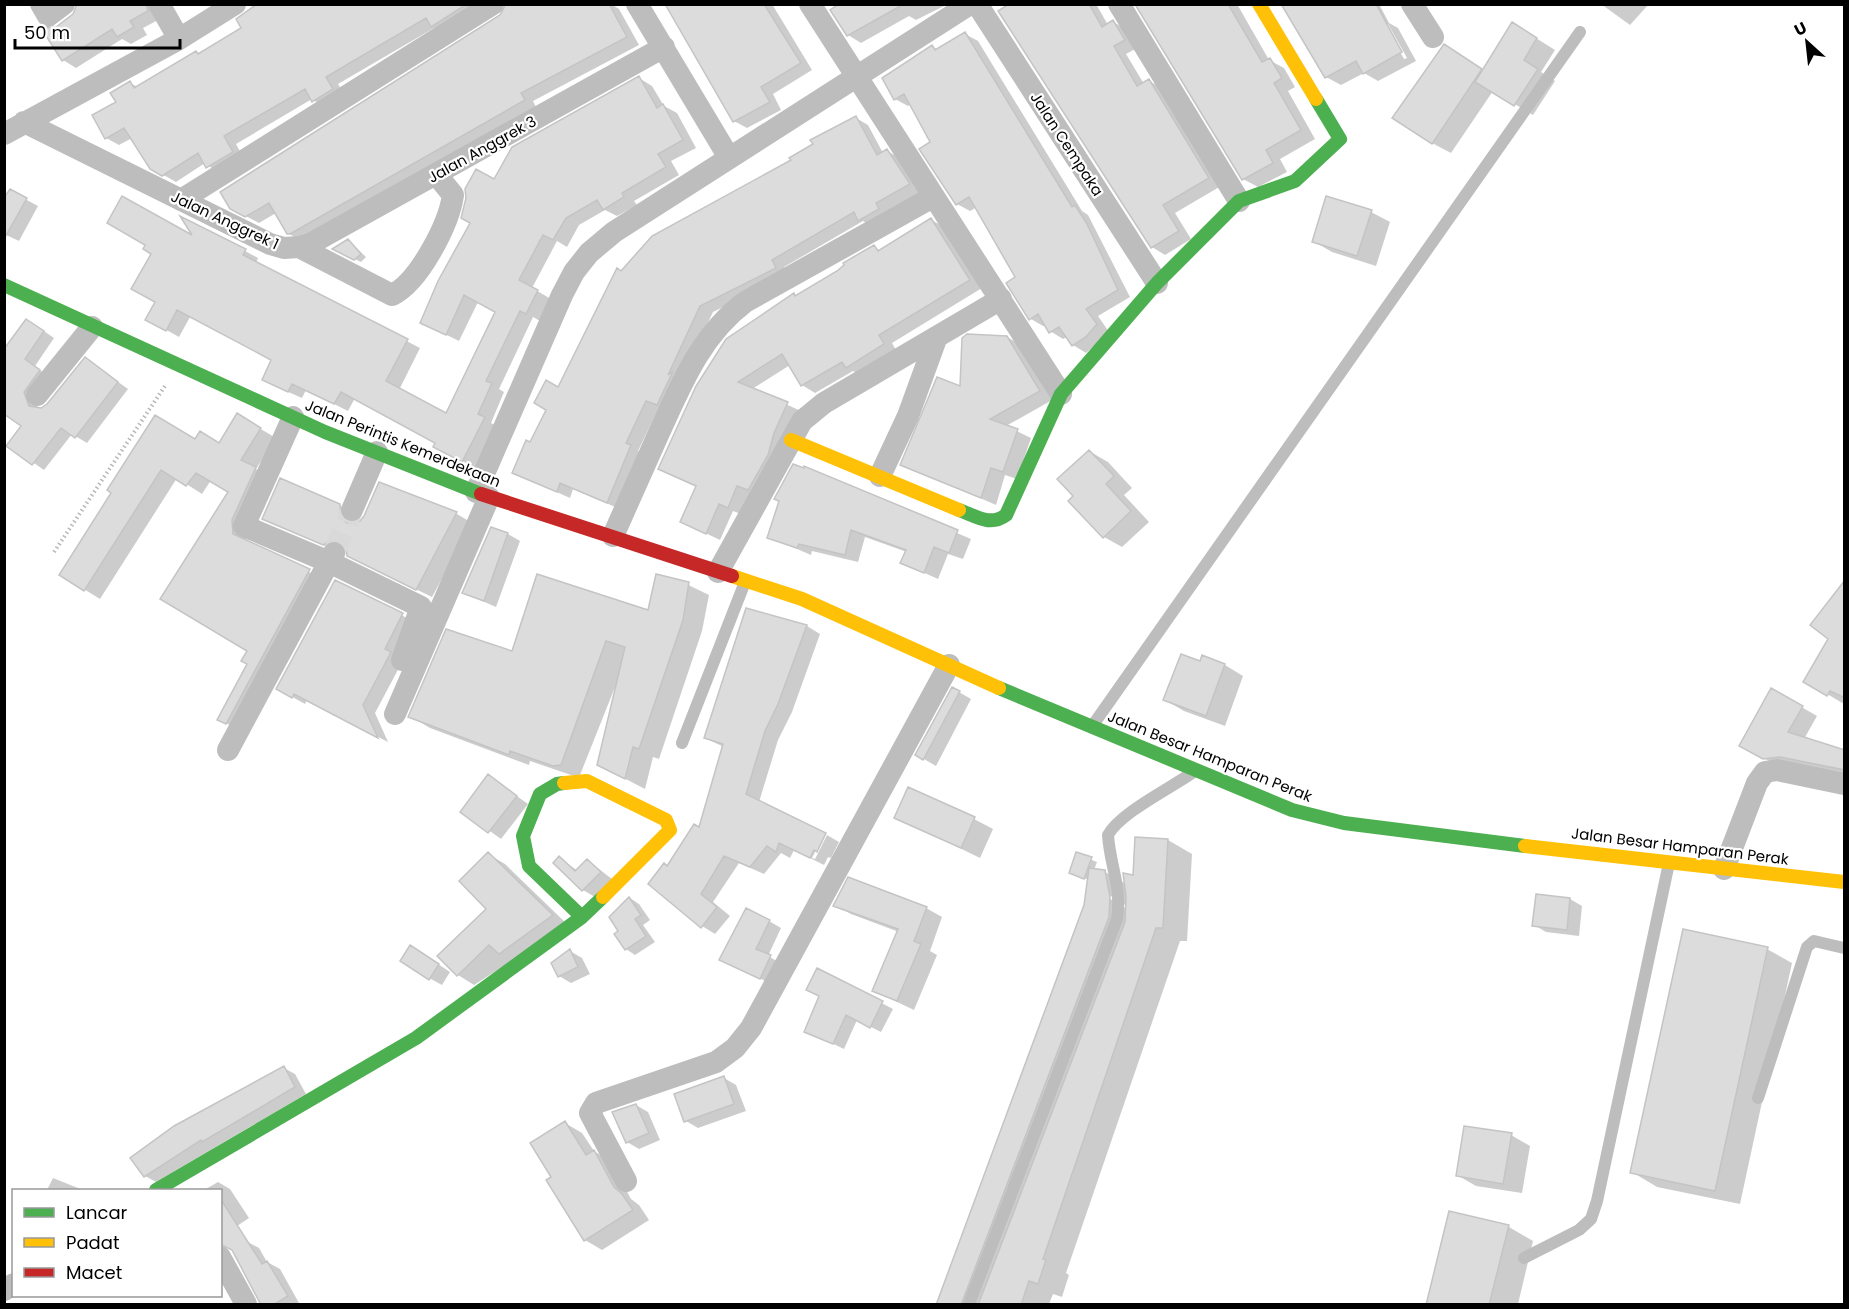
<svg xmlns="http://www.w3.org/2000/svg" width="1849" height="1309" viewBox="0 0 1849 1309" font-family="Poppins,sans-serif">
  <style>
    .shadow { fill: #0003; fill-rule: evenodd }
    .building { fill: #dcdcdc; stroke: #c4c4c4; stroke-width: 1.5 }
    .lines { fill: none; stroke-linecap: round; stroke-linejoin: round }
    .street-tunnel { stroke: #d9d9d9; stroke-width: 22; stroke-dasharray: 22 11; stroke-linecap: butt }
    .path { stroke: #b8b8b8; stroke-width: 4; stroke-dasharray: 1.5 3; stroke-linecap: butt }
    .lane { stroke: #bdbdbd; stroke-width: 12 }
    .street { stroke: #bdbdbd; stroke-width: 22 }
    .fast { stroke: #4caf50; stroke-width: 14 }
    .slow { stroke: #ffc107; stroke-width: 14 }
    .jam { stroke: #c62828; stroke-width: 14 }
    .labels { text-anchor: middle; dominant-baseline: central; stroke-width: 4.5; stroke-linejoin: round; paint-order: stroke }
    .street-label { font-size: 15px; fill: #000; stroke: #fff }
  </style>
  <rect width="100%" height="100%" fill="#fff"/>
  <path class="shadow" d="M79,4H162L160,19L143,28L147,35L131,44L122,39L76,68L63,60L57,28L73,16Z
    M253,4H490L444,33L434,28L338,84L345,96L326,108L312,99L236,144L244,159L220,174L205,163L176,182L151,168L132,138L119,145L106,138L118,103L130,83L138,87L243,28L255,8Z
    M508,4H611L619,9L639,45L533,101L536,107L301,241L288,233L276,213L259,223L244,215L501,16Z
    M667,4H772L812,70L773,94L781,110L747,128L734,121Z
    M838,4H944V6L916,20L909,16L861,43L848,35Z
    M1012,4H1096L1108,25L1113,22L1126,29L1137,48L1126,54L1144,84L1149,81L1162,88L1221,186L1175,213L1191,239L1165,255L1152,247Z
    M1139,4H1237L1269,60L1284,68L1295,87L1288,91L1315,139L1280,159L1287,172L1258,187L1243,179Z
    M1283,4H1379L1389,23L1398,28L1416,61L1378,81L1364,73L1341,85L1326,77ZM1385,24H1388L1407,58L1404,59Z
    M1601,4H1649L1630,25Z
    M965,34L978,41L1082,211L1088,215L1130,297L1098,316L1109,332L1086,353L1073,345L1067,337L1063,339L1050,331L1046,325L1043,326L1031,319L1017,277L977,207L970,211L957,204L932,143L911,104L908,106L895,99L932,46L938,50Z
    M1531,35L1555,50L1541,72L1555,81L1533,115L1493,91L1451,153L1432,143L1463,57L1484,70Z
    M639,78L652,86L664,106L677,113L696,148L671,161L679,175L634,201L637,205L617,216L605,210L579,225L567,247L557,241L532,288L551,299L540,321L533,317L499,389L504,392L491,423L497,426L476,468L448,454L437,443L355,398L348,411L306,390L302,398L277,387L273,360L190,317L179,337L147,319L197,239L245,251L258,258L256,263L420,348L399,390L446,415L496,312L478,302L459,341L422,323L494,181Z
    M856,118L868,125L883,153L887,151L900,158L922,192L872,227L863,221L784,267L788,275L713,312L682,378L659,407L638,451L643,454L620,509L573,489L570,498L514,473L621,272Z
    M10,191L38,206L19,241L4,234V194L8,195Z
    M1327,198L1371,212L1390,222L1376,266L1332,252L1313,241Z
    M931,220L945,227L982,288L892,343L897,352L860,375L853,371L815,393L802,385L790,365L752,389L801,411L741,514L733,511L720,540L682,522L697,487L659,469L794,295L797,297L874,247L881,251Z
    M348,240L366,257L361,262L334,249Z
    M38,327L54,338L35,366L50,378L35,399L38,409L48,405L86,359L128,389L87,443L72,434L44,470L8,445L23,426L4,379Z
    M1007,337L1021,345L1054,399L1006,426L1031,438L1017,479L1005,475L996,505L902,464Z
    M237,415L276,438L256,469L270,477L245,538L251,545L324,579L242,732L219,719L248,664L249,651L162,598L230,491L211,480L202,494L177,478L100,599L61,575L114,493L195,441L220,444Z
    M1089,451L1108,462L1132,488L1124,495L1149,522L1122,547L1104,537L1075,496Z
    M805,468L971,539L963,559L948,554L938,579L902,563L907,552L865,537L858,562L812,551L811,555L769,537Z
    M380,484L457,514L472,523L432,597L364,564L348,549L340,553L264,518L339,506L355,515L356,523H360Z
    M508,534L520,541L496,607L464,593Z
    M678,580L709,595L702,631L659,759L653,757L645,789L618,775L619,677L580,775L574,776L530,761L529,765L430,728L410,716L513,653L649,612Z
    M335,582L415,622L401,664L375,713L388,742L307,700L305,704L278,689Z
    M1844,582V704L1805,681L1830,639Z
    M747,610L807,626L820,634L792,712L778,740L759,802L824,834L812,858L815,859L827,835L839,842L831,858L828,857L824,865L794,850L790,858L781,853L764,874L739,863L713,902L730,916L715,934L702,926L667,867L700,829L724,747L705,738Z
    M1201,663L1225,665L1243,676L1225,726L1184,711L1165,700Z
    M1772,690L1817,716L1804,739L1844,752V775L1779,766L1756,754Z
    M959,692L971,699L936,766L917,755Z
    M489,776L528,804L501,839L462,811Z
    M896,817L974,819L993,829L980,858Z
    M1168,840L1192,854L1187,941H1180L1066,1273L1069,1275L1062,1297L1053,1294L1049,1304H938L1085,905L1089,880L1070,873L1077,854L1097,862L1094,870L1105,872L1126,884ZM1106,893L1127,906V909L1105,896Z
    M488,854L505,864L568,925L474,985L458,975L488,909Z
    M559,858L578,871L587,860L612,879L595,897L583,890Z
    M630,898L639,904L650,920L643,925L655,942L635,955L626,949L620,932Z
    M1570,899L1582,906L1579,936L1546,932L1534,925Z
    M835,905L926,908L942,917L930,951L937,955L914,1010L874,991L899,932L851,914Z
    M769,921L781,928L768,956L782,964L772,984L733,966Z
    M1767,949L1792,963L1740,1204L1657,1187L1632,1172Z
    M570,951L582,958L590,974L571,983L559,976Z
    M423,954L450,972L442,985L429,978Z
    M818,970L893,1009L881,1032L857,1020L844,1049L806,1031L821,996Z
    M284,1068L295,1074L306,1094L156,1182L145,1176Z
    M724,1078L736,1085L746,1111L698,1128L686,1121Z
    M636,1105L648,1112L660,1140L639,1149L627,1142Z
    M565,1123L582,1133L594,1151L611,1162L631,1199L639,1205L649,1220L602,1250L585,1240L553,1177Z
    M1511,1135L1530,1146L1522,1193L1476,1186L1457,1175Z
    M53,1178L83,1190H47Z
    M218,1182L230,1189L249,1218L234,1228L220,1220V1190H204Z
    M1509,1227L1533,1241L1518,1304H1427Z
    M246,1241L259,1248L267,1262L280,1269L299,1303L263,1304Z"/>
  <path class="building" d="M77,4H146L148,11L130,21L134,27L117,37L112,29L62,61L41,28L56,27L73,14Z
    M257,4H467L431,27L426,18L326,77L333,89L312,102L305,89L224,136L233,152L206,168L198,153L162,176L150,169L124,128L105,139L92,115L116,102L110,93L130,81L134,88L196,51L198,54L241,28L236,19Z
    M506,4H609L627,37L521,93L525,100L290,234H287L269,203L245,217L230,209L220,192L500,15Z
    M665,4H764L801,63L761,87L770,102L733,122Z
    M839,4H904L847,36L830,10Z
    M1009,4H1089L1102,27L1113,20L1125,40L1114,46L1137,86L1149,79L1209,178L1163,205L1179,231L1151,248L998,11Z
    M1140,4H1228L1262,62L1270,58L1282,78L1274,83L1301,130L1266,150L1273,163L1242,180L1136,6Z
    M1281,4H1376L1402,52L1363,74L1356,61L1325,78Z
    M1512,22L1537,38L1524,60L1538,69L1514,106L1475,82Z
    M965,32L1072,207L1075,205L1087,224L1118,290L1086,309L1097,324L1086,337L1072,346L1059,327L1049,333L1038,314L1029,320L1006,283L1015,277L969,197L956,205L919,149L930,142L904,94L894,100L882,78L932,45L935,50Z
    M1444,44L1482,69L1432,144L1392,118Z
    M639,76L657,108L663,104L683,140L658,154L666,167L622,193L624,197L603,210L597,200L566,218L553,240L543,235L519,280L538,290L526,314L520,311L486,381L492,383L478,414L485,417L462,462L433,447L435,443L341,392L334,404L292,384L288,392L262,380L271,360L177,310L166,331L145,320L155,302L131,289L151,254L143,249L145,245L107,223L122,196L192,235L180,216L246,249L243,255L408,339L386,381L446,413L495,312L464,295L446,335L420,323L438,281L470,223L461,218L466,198L465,189L476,169L494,179L512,147Z
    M856,116L877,155L887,149L910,184L876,203L879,209L858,221L854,212L772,260L776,268L700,306L668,375L673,371L657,405L646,401L626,443L631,445L607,503L560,483L557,492L512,473L526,440L530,442L546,410L534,403L546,380L558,387L617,268L621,271L652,236L791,160L789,158L813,144L810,140Z
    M10,189L27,198L4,239V198Z
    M1326,196L1372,210L1357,256L1312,242Z
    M931,218L970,280L879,335L884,344L846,368L842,362L801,386L782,354L738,382L788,402L774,433L768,455L748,490L737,486L728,508L719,504L706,534L680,522L696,486L658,469L696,386L726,339L794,293L795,296L837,271L844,265L843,263L874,245L878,251Z
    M348,239L361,254L354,260L332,249Z
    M26,319L44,331L25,359L40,370L24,392L29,406L41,408L47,404L85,357L118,382L75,438L61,428L32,465L6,446L21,426L4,414V349Z
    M967,334L1007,336L1040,391L990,419L1018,429L1003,472L991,468L981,498L900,465L937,377L960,386L962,338Z
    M237,413L261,428L241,460L256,467L232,520L233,534L310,569L226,724L217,720L247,664L241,661L247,651L160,599L228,492L196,473L186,486L161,470L84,591L59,575L111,493L107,490L155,415L195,439L200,431L219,443Z
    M1089,450L1114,476L1106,484L1131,511L1103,538L1068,501L1073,496L1057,479Z
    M793,464L804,468V466L958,530L949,553L934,547L924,573L900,563L906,550L851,530L845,555L799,544L797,548L767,538L779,501L774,499Z
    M280,478L340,504L341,518L347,523L360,521L364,516L379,482L457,512L416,590L347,556L346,547L340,541L333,540L323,545L262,519Z
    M491,527L508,533L484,601L462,593Z
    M537,574L648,610L656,574L689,582L683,620L639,749L633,747L625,779L597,765L625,647L606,641L561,765L553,766L510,751L509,755L408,717L446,629L512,651Z
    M335,580L403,613L385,649L391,652L389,656L363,705L378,738L294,694L292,698L276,689Z
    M1845,580V698L1830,691L1827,696L1803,682L1828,639L1810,625Z
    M746,608L807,625L778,704L765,731L746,794L826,833L817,852L814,850L810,858L779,843L776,852L767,846L750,867L724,856L701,894L717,907L701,928L648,884L664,863L667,866L694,824L699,827L723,744L704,738Z
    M1181,654L1200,661L1202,655L1225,664L1206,716L1163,700Z
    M952,687L960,691L923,760L915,755Z
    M1771,688L1803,706L1788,732L1845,750V770L1780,757L1763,759L1739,746Z
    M488,774L517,796L488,833L460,812Z
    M908,787L975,817L961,848L894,818Z
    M1135,837L1168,839L1163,928H1156L1043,1259L1046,1260L1038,1284L1029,1281L1021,1305H978L1125,922L1126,897L1123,873L1133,875Z
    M488,852L553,915L499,954L489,945L457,976L437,956L486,909L459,881Z
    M1076,852L1092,857L1084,879L1069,873Z
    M559,856L575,871L587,859L601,872L582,891L553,863Z
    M1089,868L1105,870L1110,897L1109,917L961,1305H936L1084,905Z
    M848,877L927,907L914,941L921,944L897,1001L872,991L898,929L833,906Z
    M1536,894L1570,898L1567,930L1532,926Z
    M629,897L641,915L635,919L646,936L625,950L614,934L618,931L609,917Z
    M746,908L770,920L756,949L771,955L760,979L719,960Z
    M1683,929L1768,947L1715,1191L1630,1173Z
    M410,945L439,964L429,980L400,961Z
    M570,949L578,967L558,977L551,963Z
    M817,968L883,1001L870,1028L846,1015L833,1044L804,1032L819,996L806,990Z
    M284,1066L295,1087L202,1142L201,1140L144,1177L130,1158L174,1126Z
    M724,1076L734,1104L684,1122L674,1094Z
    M636,1104L649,1133L626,1143L612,1112Z
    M565,1121L586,1155L594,1150L614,1187L622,1194L633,1210L584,1241L546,1180L551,1177L530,1143Z
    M1464,1126L1512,1133L1503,1184L1456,1176Z
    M220,1198L262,1264L267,1261L288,1296L273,1305H261L232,1250L220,1244Z
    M1449,1211L1509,1225L1489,1305H1426Z"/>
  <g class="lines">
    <path class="street-tunnel" d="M334,553L352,510"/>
    <path class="path" d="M54,552L165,386"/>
    <path class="lane" d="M1093,725L1580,32
      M682,743L745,582
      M1758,1098L1807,947L1814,941L1844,948
      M1524,1258L1579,1230L1591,1219L1597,1201L1669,863
      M969,1304L1117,919C1122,887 1110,866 1108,835C1120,813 1169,789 1192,773"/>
    <path class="street" d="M41,4L48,16L64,4
      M159,4L179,39
      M637,4L728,156
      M810,4L1061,394
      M977,4L1157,283
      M1119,4L1239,201
      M1412,4L1433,37
      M24,122L270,244L284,248L299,247L392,295C419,282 449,224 453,195L436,174
      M4,134L179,39L235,4
      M181,200L493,4
      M299,247L310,244L664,47
      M37,395L92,327
      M880,476L908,416L936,339
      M476,492L562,295L574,272L589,253L614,232L970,4
      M352,510L377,452
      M613,536C628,502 643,469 658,435C681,385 700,336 745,302L933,197
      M334,553L329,562L421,607L402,660
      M718,572L802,421L824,403L1001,299
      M395,714L489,497
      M228,750L329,562L244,526L293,417
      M1724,869L1757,783L1765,772L1777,770L1844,784
      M626,1181L590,1113L596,1103L716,1062L735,1048L751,1028L949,665
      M220,1257L246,1304
      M4,1290L14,1284"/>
    <path class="fast" d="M4,285L325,432L481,494
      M959,510C976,516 990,527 1006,515L1061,394L1157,283L1239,201L1295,181L1340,139L1316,99
      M999,688L1292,810L1344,823L1525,846
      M564,783L557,784L540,794L523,836L529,866L582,917
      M156,1190L416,1038L582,917L603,897"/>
    <path class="slow" d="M1259,4L1316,99
      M791,440L959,510
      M732,576L802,599L999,688
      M564,783L587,781L666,820L670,830L603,897
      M1525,846L1844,882"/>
    <path class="jam" d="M481,494L732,576"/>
  </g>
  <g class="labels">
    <g class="street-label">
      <text transform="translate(1067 144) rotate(57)">Jalan Cempaka</text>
      <text transform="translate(482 149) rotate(-29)">Jalan Anggrek 3</text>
      <text transform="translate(225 220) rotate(25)">Jalan Anggrek 1</text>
      <text transform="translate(403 443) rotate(22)">Jalan Perintis Kemerdekaan</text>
      <text transform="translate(1210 756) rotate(22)">Jalan Besar Hamparan Perak</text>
      <text transform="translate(1680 846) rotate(7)">Jalan Besar Hamparan Perak</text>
    </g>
  </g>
  <rect width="1849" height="1309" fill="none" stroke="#000000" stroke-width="12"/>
  <rect x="12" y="1189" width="210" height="108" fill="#ffffff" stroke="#999999" stroke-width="1.5"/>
  <rect x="24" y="1208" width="30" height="9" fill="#4caf50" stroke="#999999" stroke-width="1.5"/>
  <text x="66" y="1219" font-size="18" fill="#000000">Lancar</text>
  <rect x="24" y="1238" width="30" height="9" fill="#ffc107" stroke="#999999" stroke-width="1.5"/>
  <text x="66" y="1249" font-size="18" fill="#000000">Padat</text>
  <rect x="24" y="1268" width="30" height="9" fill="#c62828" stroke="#999999" stroke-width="1.5"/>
  <text x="66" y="1279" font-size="18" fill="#000000">Macet</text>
  <g transform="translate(1807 42) rotate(333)" stroke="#ffffff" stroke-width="4.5" paint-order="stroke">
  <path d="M0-4.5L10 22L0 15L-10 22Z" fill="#000000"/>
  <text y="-9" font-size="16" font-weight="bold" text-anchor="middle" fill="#000000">U</text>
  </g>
  <path d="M15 39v9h165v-9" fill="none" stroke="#000000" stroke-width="3"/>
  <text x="24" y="39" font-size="18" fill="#000000" stroke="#ffffff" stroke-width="4.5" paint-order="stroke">50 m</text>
</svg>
